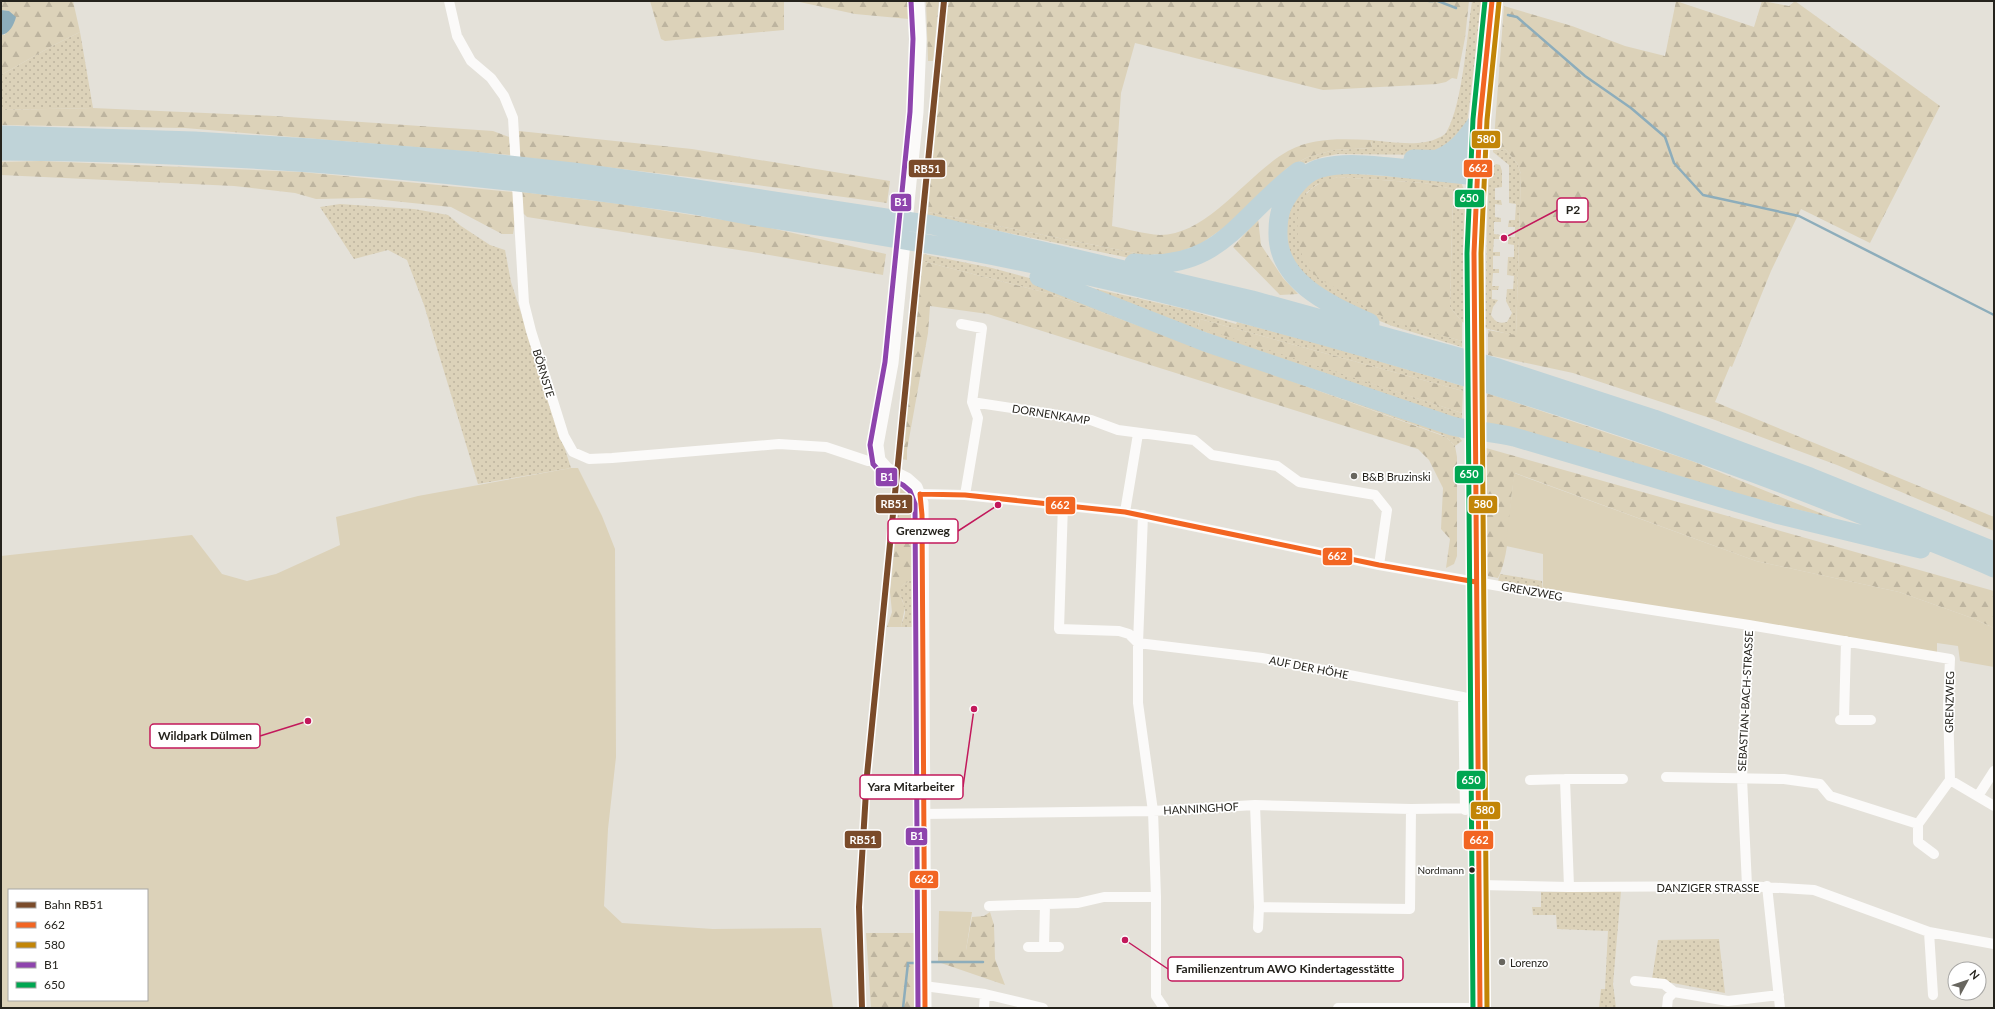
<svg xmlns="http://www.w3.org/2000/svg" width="1995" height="1009" viewBox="0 0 1995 1009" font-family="Lato,sans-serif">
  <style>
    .grass { fill: url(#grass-dots) }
    .forest { fill: url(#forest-firs) }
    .green { fill: #dcd2b9; fill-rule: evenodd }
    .water { fill: #8dadbb }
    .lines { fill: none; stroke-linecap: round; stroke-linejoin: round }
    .stream { stroke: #8dadbb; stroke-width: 2.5 }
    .minor { stroke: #fbfaf9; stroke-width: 10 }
    .tertiary { stroke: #fbfaf9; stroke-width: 13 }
    .secondary { stroke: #c0c4c4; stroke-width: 15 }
    .motorway { stroke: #bfd3d8; stroke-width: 19 }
    .bus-1-casing { stroke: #fff; stroke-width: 8 }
    .bus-2-casing { stroke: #fff; stroke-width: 8 }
    .bus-3-casing { stroke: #fff; stroke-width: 8 }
    .bus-4-casing { stroke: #fff; stroke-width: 8 }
    .bus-1 { stroke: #f26522; stroke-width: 5 }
    .bus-2 { stroke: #c28507; stroke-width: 5 }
    .bus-3 { stroke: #8e44ad; stroke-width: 5 }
    .bus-4 { stroke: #00a651; stroke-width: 5 }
    .rail-1-casing { stroke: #fff; stroke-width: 9 }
    .rail-1 { stroke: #7a4b2a; stroke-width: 6 }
    .poi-dot { fill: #68665f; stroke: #fff; stroke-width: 1.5 }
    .bus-dot { fill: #25231d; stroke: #fff; stroke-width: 1.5 }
    .labels { text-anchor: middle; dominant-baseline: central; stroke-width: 3.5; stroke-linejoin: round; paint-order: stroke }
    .bus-label { font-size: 10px; fill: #25231d; stroke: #fff; text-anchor: end }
    .street-label { font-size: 11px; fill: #25231d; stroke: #fff }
    .poi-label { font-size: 11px; fill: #25231d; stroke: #fff; text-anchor: start }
    .leader { fill: none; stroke: #c2185b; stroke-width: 1.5 }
    .callout-dot { fill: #c2185b; stroke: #fff; stroke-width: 1.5 }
    .callout { fill: #fff; stroke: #c2185b; stroke-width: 1.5 }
    .callout-label { font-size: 12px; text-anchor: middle; font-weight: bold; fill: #25231d }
    .line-badge { stroke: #fff; stroke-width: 1.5 }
    .badge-label { font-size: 11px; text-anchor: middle; font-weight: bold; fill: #fff }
  </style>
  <defs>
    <pattern id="grass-dots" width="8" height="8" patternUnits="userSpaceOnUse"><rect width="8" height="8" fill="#dcd2b9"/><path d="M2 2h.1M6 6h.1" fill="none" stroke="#bdb49f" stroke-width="1.8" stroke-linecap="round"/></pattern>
    <pattern id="forest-firs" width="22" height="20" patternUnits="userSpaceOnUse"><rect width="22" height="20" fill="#dcd2b9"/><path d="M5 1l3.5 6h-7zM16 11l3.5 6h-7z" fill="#bdb49f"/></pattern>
  </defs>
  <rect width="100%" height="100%" fill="#e4e1d9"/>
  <path class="grass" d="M1472,1H1482L1467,124L1463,134L1433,155L1338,154L1322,157L1303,164L1236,223L1139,260L927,216L928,212L1135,253L1225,227L1287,168L1308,157L1334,150L1372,148L1371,140C1389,142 1422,147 1438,138C1441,137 1446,134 1447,131C1463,102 1467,35 1472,1Z
    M80,32L93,108L1,110V75L52,46Z
    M1505,149L1517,163L1521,174L1516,336L1485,328L1488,180L1490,169L1496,164L1500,165L1502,171V187L1495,188V200H1501L1502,205L1495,204V217L1501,218V222H1494V234L1501,235L1500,239H1494L1493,252H1500V256H1493V269H1499V273H1493L1492,286H1499L1498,290H1492V299L1498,300L1493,307L1491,315C1495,322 1499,324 1507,322L1512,313L1506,301L1507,289H1513L1514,276L1507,275L1508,257H1514V245L1508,244V237H1515V227H1508L1509,220H1515L1516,204L1509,203V165L1493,152Z
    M1321,171L1461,182L1466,195L1465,323L1462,322L1450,307L1453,189L1424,183L1338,177L1316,185L1306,193L1416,328L1462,341V347L1392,326L1334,302L1288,259L1286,205Z
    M340,204L414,209L448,215L461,226L490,245L505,250L511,282L571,468L478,484L424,305L407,260L388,250L354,259L320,207Z
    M923,254L992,268L1037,280L1459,437L1462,441L1455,446L1445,436L1051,294L922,261Z
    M1074,284L1185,309L1236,324L1237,322L1328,346L1463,386V391L1200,319L1198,326L1462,413V421L1368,392Z
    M1500,574L1542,581L1543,594L1497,585Z
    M914,579V627H901C902,622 905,616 905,612C905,596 888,589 914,579Z
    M1621,891L1613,984L1616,1008H1599L1601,989H1605L1608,931L1557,929L1556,915H1533L1532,907H1541V892Z
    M1719,939L1725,993L1652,979L1658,940Z"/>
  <path class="forest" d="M1,1H73L80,32L52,46L1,75V35H5L9,11L1,10Z
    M650,1H784V30L665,41L661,39Z
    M795,1H910L909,19L855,14Z
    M926,1H939L933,61H928Z
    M948,1H1469L1465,38L1457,79L1452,78L1446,82L1437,84L1323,90L1135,43L1121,93L1112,226C1127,229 1144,234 1160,235C1208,235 1248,173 1288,151C1314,137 1342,139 1371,140L1372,148L1334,150L1308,157L1287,168L1225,227L1199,245L1169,255L1135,253L928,212L935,121Z
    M1676,1L1754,27L1762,1L1789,6L1795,1L1940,106L1870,243L1801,209L1771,271L1732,367L1730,366L1715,402L1994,517V531L1837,465L1707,417L1573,373L1488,355V330L1516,335L1521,174L1517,163L1505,149L1493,152L1504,6L1572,26L1625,46L1665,56Z
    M93,108L274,116L493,131L509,137L511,155L185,128L1,125V110Z
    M519,131L692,149L890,181L887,203L757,185L520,157Z
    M41,161L301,172L513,192L515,222L513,234H502L451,207L364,198L316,199L295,193L234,186L1,175V162Z
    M1338,177L1424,183L1453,189L1450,307L1462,322V341C1433,333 1402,326 1375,313C1362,306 1351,298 1339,290C1329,284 1316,278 1309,269C1299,255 1296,233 1298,216C1302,191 1315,183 1338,177Z
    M522,192L621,204L757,225L886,254L883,275L758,253L527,217L523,213Z
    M1258,219L1261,245L1283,278L1298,294L1280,295L1233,247Z
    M922,261L1051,294L1446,437L1455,446L1457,457V556L1454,564L1446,568L1450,539L1441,529L1443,488L1429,460L1418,449L988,314L930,306L928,333L907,450V460L901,459L911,383Z
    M1200,319L1463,391L1462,413L1198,327Z
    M1487,393L1692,461L1835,519L1675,479L1487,423Z
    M1486,448L1994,591V628L1972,618L1899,592L1756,561L1515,473C1508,505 1512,550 1498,578L1488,576L1485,566Z
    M901,485L912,494L917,509L914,579C896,586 898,592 905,607L901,627H887L892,612L890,592Z
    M990,912L994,925L995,959L1005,985L938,962V950H966L972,917L984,916Z
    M866,933H915L916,1008H871Z"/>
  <path class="green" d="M571,468H578L602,516L615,549L616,757L608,829L604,906L622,923L713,929L821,928L833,1008H1V556L192,535L222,574L247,581L276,574L340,545L336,517L418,496ZM9,890H147V1000H9Z
    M1514,473L1756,561L1899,592L1972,618L1994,628V667L1960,661L1958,646L1937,643V657L1543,594V554L1506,546Z
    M939,911L972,912L966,950H938Z"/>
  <path class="water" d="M1,10L9,11L16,17C14,25 9,34 1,35Z"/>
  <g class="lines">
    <path class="stream" d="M1429,1H1433
      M1438,1L1456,8
      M1508,15L1517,17L1585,76L1631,108L1665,137L1674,163L1703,195L1799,216L1994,315
      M929,962H983
      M903,1008L908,963H920"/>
    <path class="minor" d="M449,1L457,36L471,61L491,78L504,96L513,118L524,303L531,331L564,436L573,452L589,459L612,458L779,444L826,447L868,461L879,460
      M961,324L982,328L972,402L978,418L965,495
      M972,402L1091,420L1118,430L1194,440L1212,455L1277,466L1299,482L1375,495L1387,510L1379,565
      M920,494L965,495L1125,512L1379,565L1522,590L1749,625L1950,659L1948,705L1950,780
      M1063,504L1059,629L1119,631L1129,634L1138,643L1262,658L1478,700
      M1125,512L1138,434
      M1143,515L1138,643V703L1153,811L1156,897V996L1164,1008
      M1463,697L1465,810
      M1840,720H1871
      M1844,720L1846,641
      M1666,777L1784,779L1820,784L1830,796L1918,824L1950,780L1994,806
      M1530,780L1565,779
      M1978,796L1994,771
      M1255,805L1259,907L1410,909L1411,809
      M923,814L1153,811L1255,805L1411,809L1479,808
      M1918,824V842L1934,854
      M1480,885L1569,887L1747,886L1814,890L1929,932L1994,944
      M1747,886L1742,778L1749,625
      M1767,886L1780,1008
      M1569,887L1565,779H1623
      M1045,904L1044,947H1059
      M989,906L1078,903L1104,897H1156
      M1258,928L1259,907
      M1929,932L1933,995
      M1028,947H1044
      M1635,981L1664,984L1674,992
      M924,986L985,994L1043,1008
      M984,1008L985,994
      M1338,1008H1480
      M1667,1008L1668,998L1674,992L1728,1001L1779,995"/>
    <path class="tertiary" d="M918,1L920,39L917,112L892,363L877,445L879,460L887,469L907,479L916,487L922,503L925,1008
      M1476,431L1480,1008"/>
    <path class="secondary" d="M1476,431L1474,253L1480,119L1492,1"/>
    <path class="motorway" d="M1,135L194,141L311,148L472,161L573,172L683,187L932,225L1252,300L1498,368L1654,419L1810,477L1994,551
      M1,151C224,152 447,170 668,201C699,205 729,212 759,217C827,227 895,238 963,250C1134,282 1304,328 1472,379C1606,420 1739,465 1870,518C1911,534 1953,550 1994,568
      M1440,158C1460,149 1467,136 1480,119
      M1413,159L1478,160
      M1134,263C1221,272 1239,215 1299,171
      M1039,277L1205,342L1452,426C1473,431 1493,432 1514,437L1776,514L1921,549
      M1370,323C1331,305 1276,282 1278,231C1278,220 1280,208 1286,199C1294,186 1305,172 1321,168C1344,162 1367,165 1390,167C1419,170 1448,173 1477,176"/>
    <defs>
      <path id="bus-1" d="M920,494L965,495L1125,512L1379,565L1476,582
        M920,494L922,515L925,1008
        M1480,1008L1474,253L1480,119L1492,1"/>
      <path id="bus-2" d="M1487,1008L1481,253L1487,120L1499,2"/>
      <path id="bus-3" d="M911,1L913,39L910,112L885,362L870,445L873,464L883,475L903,485L910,491L915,504L918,1008"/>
      <path id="bus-4" d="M1473,1008L1467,253L1473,119L1485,1"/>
    </defs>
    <use href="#bus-1" class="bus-1-casing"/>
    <use href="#bus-2" class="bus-2-casing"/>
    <use href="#bus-3" class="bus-3-casing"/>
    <use href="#bus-4" class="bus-4-casing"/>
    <use href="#bus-1" class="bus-1"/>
    <use href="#bus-2" class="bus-2"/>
    <use href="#bus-3" class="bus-3"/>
    <use href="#bus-4" class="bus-4"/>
    <defs>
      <path id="rail-1" d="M862,1008L859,907L867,775L944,1"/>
    </defs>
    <use href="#rail-1" class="rail-1-casing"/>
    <use href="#rail-1" class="rail-1"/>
  </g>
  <g class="poi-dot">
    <circle cx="1354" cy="476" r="4"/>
    <circle cx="1502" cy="962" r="4"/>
  </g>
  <circle class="bus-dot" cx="1472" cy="870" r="3.5"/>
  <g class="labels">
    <g class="bus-label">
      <text x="1464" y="870">Nordmann</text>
    </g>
    <g class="street-label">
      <text transform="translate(544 373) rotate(73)">BÖRNSTE</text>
      <text transform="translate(1051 414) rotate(9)">DORNENKAMP</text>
      <text transform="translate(1532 591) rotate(10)">GRENZWEG</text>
      <text transform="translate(1309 667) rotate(11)">AUF DER HÖHE</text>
      <text transform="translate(1745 701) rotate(-87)">SEBASTIAN-BACH-STRASSE</text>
      <text transform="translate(1949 702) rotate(-89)">GRENZWEG</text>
      <text transform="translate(1201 808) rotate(-3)">HANNINGHOF</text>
      <text x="1708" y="887">DANZIGER STRASSE</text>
    </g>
    <g class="poi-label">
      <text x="1362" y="476">B&amp;B Bruzinski</text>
      <text x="1510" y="962">Lorenzo</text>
    </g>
  </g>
  <path class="leader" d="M1504 238L1557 210M998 505L958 531M308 721L260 736M974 709L963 787M1125 940L1168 969"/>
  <g class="callout-dot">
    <circle cx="1504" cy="238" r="4"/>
    <circle cx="998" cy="505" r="4"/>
    <circle cx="308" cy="721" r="4"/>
    <circle cx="974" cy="709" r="4"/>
    <circle cx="1125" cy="940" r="4"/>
  </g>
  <g class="callout">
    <rect x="1557" y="198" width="31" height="24" rx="4"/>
    <rect x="888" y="519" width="70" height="24" rx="4"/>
    <rect x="150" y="724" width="110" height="24" rx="4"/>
    <rect x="860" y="775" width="103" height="24" rx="4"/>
    <rect x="1168" y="957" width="235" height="24" rx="4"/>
  </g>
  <g class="callout-label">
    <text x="1573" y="214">P2</text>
    <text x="923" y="535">Grenzweg</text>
    <text x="205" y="740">Wildpark Dülmen</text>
    <text x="911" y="791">Yara Mitarbeiter</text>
    <text x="1285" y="973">Familienzentrum AWO Kindertagesstätte</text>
  </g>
  <g class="line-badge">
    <rect x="1471" y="130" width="30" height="19" rx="4" fill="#c28507"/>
    <rect x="1463" y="159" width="30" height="19" rx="4" fill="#f26522"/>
    <rect x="908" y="159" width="38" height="19" rx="4" fill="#7a4b2a"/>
    <rect x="1454" y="189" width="31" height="19" rx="4" fill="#00a651"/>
    <rect x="890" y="193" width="22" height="19" rx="4" fill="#8e44ad"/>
    <rect x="1454" y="465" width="30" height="19" rx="4" fill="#00a651"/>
    <rect x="875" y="467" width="23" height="20" rx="4" fill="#8e44ad"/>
    <rect x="875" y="494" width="38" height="20" rx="4" fill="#7a4b2a"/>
    <rect x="1468" y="495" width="30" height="19" rx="4" fill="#c28507"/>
    <rect x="1045" y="496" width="31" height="19" rx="4" fill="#f26522"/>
    <rect x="1322" y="547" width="31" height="19" rx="4" fill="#f26522"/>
    <rect x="1456" y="770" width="30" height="20" rx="4" fill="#00a651"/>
    <rect x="1470" y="801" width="31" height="19" rx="4" fill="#c28507"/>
    <rect x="905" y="827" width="23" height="19" rx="4" fill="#8e44ad"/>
    <rect x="844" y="830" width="38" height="19" rx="4" fill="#7a4b2a"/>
    <rect x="1463" y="830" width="31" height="20" rx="4" fill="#f26522"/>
    <rect x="909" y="870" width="30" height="19" rx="4" fill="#f26522"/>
  </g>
  <g class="badge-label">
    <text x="1486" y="143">580</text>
    <text x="1478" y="172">662</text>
    <text x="927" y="173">RB51</text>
    <text x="1469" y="202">650</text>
    <text x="901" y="206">B1</text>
    <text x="1469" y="478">650</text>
    <text x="887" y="481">B1</text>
    <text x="894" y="508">RB51</text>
    <text x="1483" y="508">580</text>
    <text x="1060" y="509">662</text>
    <text x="1337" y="560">662</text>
    <text x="1471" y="784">650</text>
    <text x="1485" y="814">580</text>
    <text x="917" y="840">B1</text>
    <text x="863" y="844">RB51</text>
    <text x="1479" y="844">662</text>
    <text x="924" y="883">662</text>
  </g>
  <rect width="1995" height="1009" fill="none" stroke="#25231d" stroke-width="4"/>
  <rect x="8" y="889" width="140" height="112" fill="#ffffff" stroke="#a8a7a5"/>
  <rect x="16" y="902" width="20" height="6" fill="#7a4b2a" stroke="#a8a7a5"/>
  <text x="44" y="909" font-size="12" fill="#25231d">Bahn RB51</text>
  <rect x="16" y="922" width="20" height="6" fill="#f26522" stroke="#a8a7a5"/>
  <text x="44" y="929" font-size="12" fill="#25231d">662</text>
  <rect x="16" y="942" width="20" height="6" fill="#c28507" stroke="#a8a7a5"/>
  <text x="44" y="949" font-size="12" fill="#25231d">580</text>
  <rect x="16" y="962" width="20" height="6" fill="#8e44ad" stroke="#a8a7a5"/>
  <text x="44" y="969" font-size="12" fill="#25231d">B1</text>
  <rect x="16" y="982" width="20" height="6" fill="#00a651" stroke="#a8a7a5"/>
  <text x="44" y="989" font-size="12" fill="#25231d">650</text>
  <g transform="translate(1967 981) rotate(50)"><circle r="19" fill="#ffffff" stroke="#a8a7a5"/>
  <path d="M0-3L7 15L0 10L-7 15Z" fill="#68665f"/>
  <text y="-6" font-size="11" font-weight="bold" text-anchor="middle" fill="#25231d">N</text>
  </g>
</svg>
